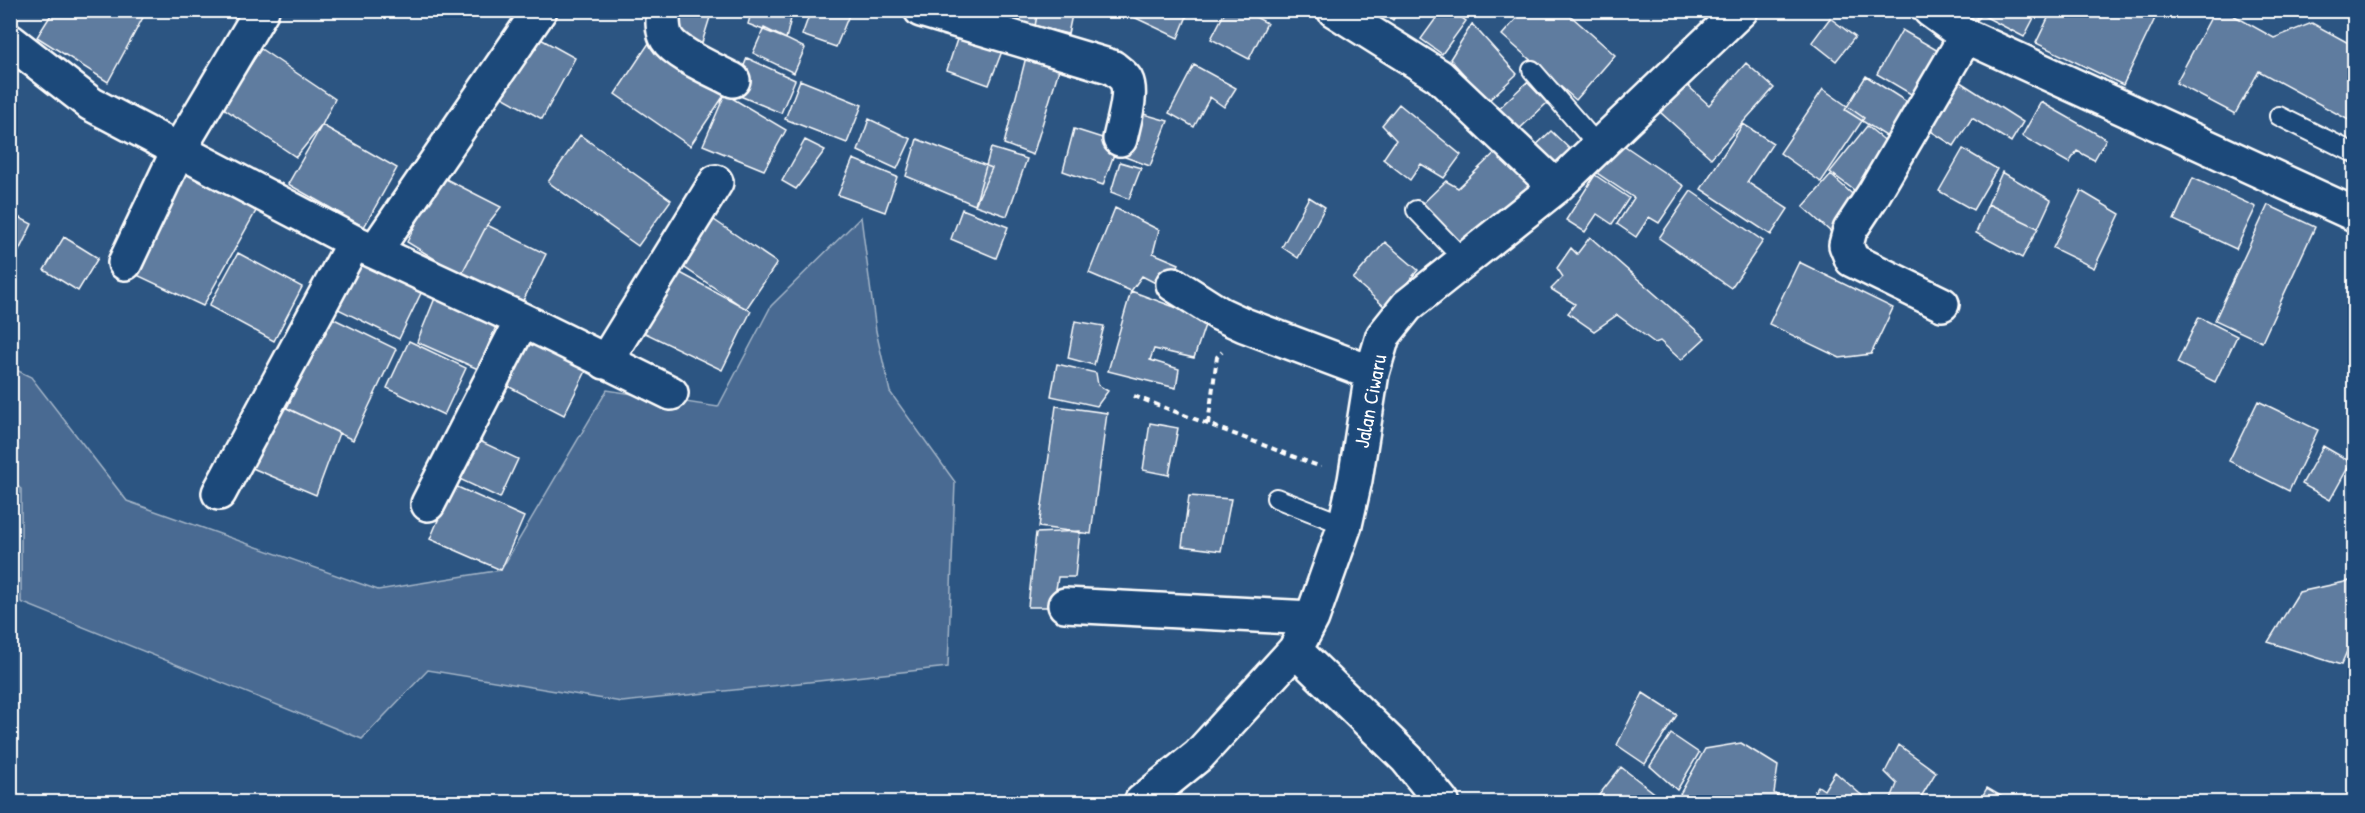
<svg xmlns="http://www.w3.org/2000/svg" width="2365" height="813" viewBox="0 0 2365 813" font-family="'Patrick Hand',sans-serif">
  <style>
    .green { fill: #486b92; stroke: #a4b5c8; stroke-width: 1.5 }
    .building { fill: #5e7c9f; stroke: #fff; stroke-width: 1.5 }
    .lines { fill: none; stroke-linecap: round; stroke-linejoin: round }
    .lane-casing { stroke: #fff; stroke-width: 22 }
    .street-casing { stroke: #fff; stroke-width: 38 }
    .path { stroke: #fff; stroke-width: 4; stroke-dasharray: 6 4.5; stroke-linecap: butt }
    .lane { stroke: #1f4a7a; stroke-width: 18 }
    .street { stroke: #1f4a7a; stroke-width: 33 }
    .labels { text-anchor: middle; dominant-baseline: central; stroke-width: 6; stroke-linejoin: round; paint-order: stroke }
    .street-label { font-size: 21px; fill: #fff; stroke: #1f4a7a }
  </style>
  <rect width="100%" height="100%" fill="#2c5582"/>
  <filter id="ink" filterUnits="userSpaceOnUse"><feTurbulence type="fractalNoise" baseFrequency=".0167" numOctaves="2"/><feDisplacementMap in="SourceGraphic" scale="12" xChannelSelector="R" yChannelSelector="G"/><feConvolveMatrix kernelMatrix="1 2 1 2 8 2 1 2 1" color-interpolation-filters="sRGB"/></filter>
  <g filter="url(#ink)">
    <path class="green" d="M861,217L876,331L890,392L955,482L948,667L622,702L428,670L362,739L21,602V489L10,480V367L31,377L127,501L378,590L501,570L607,390L718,407L771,306Z"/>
    <path class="building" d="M54,10H147L108,82L37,37Z
      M675,10H702L711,14L701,46L667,35Z
      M752,10H793L786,39L748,24Z
      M811,10H851L836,47L802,35Z
      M1007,10H1038L1035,26L1006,17Z
      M1038,10H1073L1068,34L1035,26Z
      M1176,10L1187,16L1178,38L1121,11Z
      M1226,10H1242L1267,23L1249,59L1211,39Z
      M1379,10H1399L1393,20Z
      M1442,10H1451L1466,21L1442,54L1421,39Z
      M1524,10H1564L1615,55L1576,100L1502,35Z
      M1980,10H2038L2024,37L1982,15L1974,23Z
      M2052,10H2159L2123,85L2036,43Z
      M2215,10H2224L2274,38L2312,23L2354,46V123L2259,71L2235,114L2176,83Z
      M1830,18L1855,37L1836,61L1812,42Z
      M962,24L1007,38L989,85L947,70Z
      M1472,24L1517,74L1488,101L1450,59Z
      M764,28L805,48L794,73L753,53Z
      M1902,30L1947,56L1921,100L1877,74Z
      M528,32L575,58L542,119L495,93Z
      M649,43L725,94L690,146L615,94Z
      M261,49L335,99L322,125L296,157L222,107Z
      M1028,49L1063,56L1033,155L1004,144Z
      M747,58L795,80L781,113L733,93Z
      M1746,63L1774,88L1711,158L1650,103L1677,76L1709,105Z
      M1194,65L1236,88L1224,107L1210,97L1194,127L1169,113Z
      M1866,76L1918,109L1897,143L1845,110Z
      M800,80L862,105L847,143L785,119Z
      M1957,80L2023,122L2011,142L1972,118L1954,146L1926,128Z
      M1527,82L1547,103L1515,133L1495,112Z
      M1823,89L1864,118L1821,182L1780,153Z
      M725,94L786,130L764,170L703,145Z
      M2041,102L2106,139L2094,160L2077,151L2069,163L2022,136Z
      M1399,104L1461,155L1444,178L1421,164L1410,180L1383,159L1396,140L1382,125Z
      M1140,113L1168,121L1150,166L1125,157Z
      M869,119L911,139L897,169L858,151Z
      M1743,124L1773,143L1747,182L1788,209L1771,235L1701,189Z
      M322,125L397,168L364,227L288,184Z
      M1867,126L1898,151L1862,196L1830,172Z
      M1074,129L1118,143L1103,185L1063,171Z
      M1551,131L1576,155L1556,177L1531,150Z
      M580,135L671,200L638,246L548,182Z
      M1613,138L1684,186L1659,223L1649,217L1636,237L1617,224L1634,198L1591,169Z
      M917,139L992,168L975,205L906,176Z
      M805,140L825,150L796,189L782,181Z
      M1506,142L1543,182L1461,253L1418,208L1446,181L1458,188Z
      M991,148L1027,159L1007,216L975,205Z
      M1963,149L1997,169L1973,210L1939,191Z
      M853,159L897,177L885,212L838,195Z
      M1120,162L1141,168L1129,199L1111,192Z
      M188,169L256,211L203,306L137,275Z
      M2002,172L2051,200L2038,228L1988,204Z
      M1595,175L1629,198L1612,224L1597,214L1585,232L1566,220Z
      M1831,175L1860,201L1832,233L1803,207Z
      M440,176L501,207L487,225L461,275L407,242Z
      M2193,178L2256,207L2236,249L2174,220Z
      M1691,191L1763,241L1731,288L1659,238Z
      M2081,191L2120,214L2094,268L2053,248Z
      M1309,197L1325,207L1298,258L1282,247Z
      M1988,204L2038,228L2022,258L1976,233Z
      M2268,205L2315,227L2262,342L2215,320Z
      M1115,208L1159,230L1153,253L1179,264L1167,289L1142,276L1131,291L1089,273Z
      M962,209L1008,227L996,258L951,239Z
      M10,213L32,224L12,265L10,264Z
      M714,220L777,263L746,309L682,266Z
      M487,225L546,254L521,305L461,275Z
      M64,237L98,258L78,291L44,270Z
      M1590,237L1705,338L1681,360L1660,341L1655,343L1617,315L1594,331L1568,313L1575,304L1551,289L1563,277L1557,268L1571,248L1577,254Z
      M1385,242L1418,270L1386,308L1353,279Z
      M238,253L302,287L274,341L209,306Z
      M355,257L422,291L399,339L332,306Z
      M1799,262L1893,308L1871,354L1840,358L1769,324Z
      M673,269L751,311L722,370L643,332Z
      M1131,291L1207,319L1194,358L1154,349L1150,360L1179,369L1176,388L1108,371Z
      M435,298L497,324L478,369L417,342Z
      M330,317L396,349L353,440L287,408Z
      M2199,317L2237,336L2215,382L2177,363Z
      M1075,321L1104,326L1094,365L1068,358Z
      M522,324L591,361L564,415L494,379Z
      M409,341L466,368L444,415L387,388Z
      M1057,364L1096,373L1098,385L1108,391L1097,406L1051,396Z
      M2258,401L2318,430L2289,491L2229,461Z
      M276,403L339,433L316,495L250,467Z
      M1056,406L1107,413L1091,534L1039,527Z
      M1150,423L1178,428L1169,475L1143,470Z
      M471,437L518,459L500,498L453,476Z
      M2323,446L2351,462L2330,500L2302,484Z
      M453,485L524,517L501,570L430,539Z
      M1189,496L1231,499L1221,551L1182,546Z
      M1080,531L1075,577H1058L1053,607H1028L1036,533Z
      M2354,580V635L2341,665L2268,642L2299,592Z
      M1643,693L1677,715L1645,764L1617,745Z
      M1671,734L1699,753L1677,790L1650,766Z
      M1741,743L1778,766L1774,793L1780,798L1777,802H1690L1680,794L1705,749Z
      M1899,745L1936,772L1918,802L1890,801L1897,784L1885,772Z
      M1621,767L1666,802H1599L1595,800Z
      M1835,772L1859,793L1872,802H1814L1819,796L1814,792L1818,786L1824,790Z
      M1987,788L2011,802H1979Z"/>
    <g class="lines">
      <defs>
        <path id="lane" d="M1532,70L1599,147
          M2279,116L2354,153
          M1416,210L1464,260
          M1276,498L1345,525"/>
        <path id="street" d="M663,10C663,20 662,30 667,39C676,54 716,71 733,80
          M921,10L1112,67C1117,71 1123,75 1126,80C1133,93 1123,124 1120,139
          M1334,10L1439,76L1556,187
          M1930,10L1966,36L2354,214
          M10,41L91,104L354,242L522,320L671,393
          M375,251L540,10
          M125,263L178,151L262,10
          M1173,284L1220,314L1244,325L1372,373
          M1942,304L1852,260L1846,245L1850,230L1873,195L1966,36
          M605,362L716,182
          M219,493L354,242
          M428,504L522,320
          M1065,605L1312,618
          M1295,650L1407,759L1442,802
          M1141,802L1199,755L1295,650L1312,618L1345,525L1355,480L1372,373L1383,336L1407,306L1556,187L1741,10"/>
      </defs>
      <use href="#lane" class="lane-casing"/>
      <use href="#street" class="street-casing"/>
      <path class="path" d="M1134,396L1321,467
        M1208,424L1217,357L1222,352"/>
      <use href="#lane" class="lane"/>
      <use href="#street" class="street"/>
    </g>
  </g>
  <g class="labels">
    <g class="street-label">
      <text transform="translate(1370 401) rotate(-79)">Jalan Ciwaru</text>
    </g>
  </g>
  <rect width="2365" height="813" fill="none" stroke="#1f4a7a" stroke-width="36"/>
  <rect x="18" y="18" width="2329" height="777" fill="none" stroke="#fff" stroke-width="2" filter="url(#ink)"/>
</svg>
